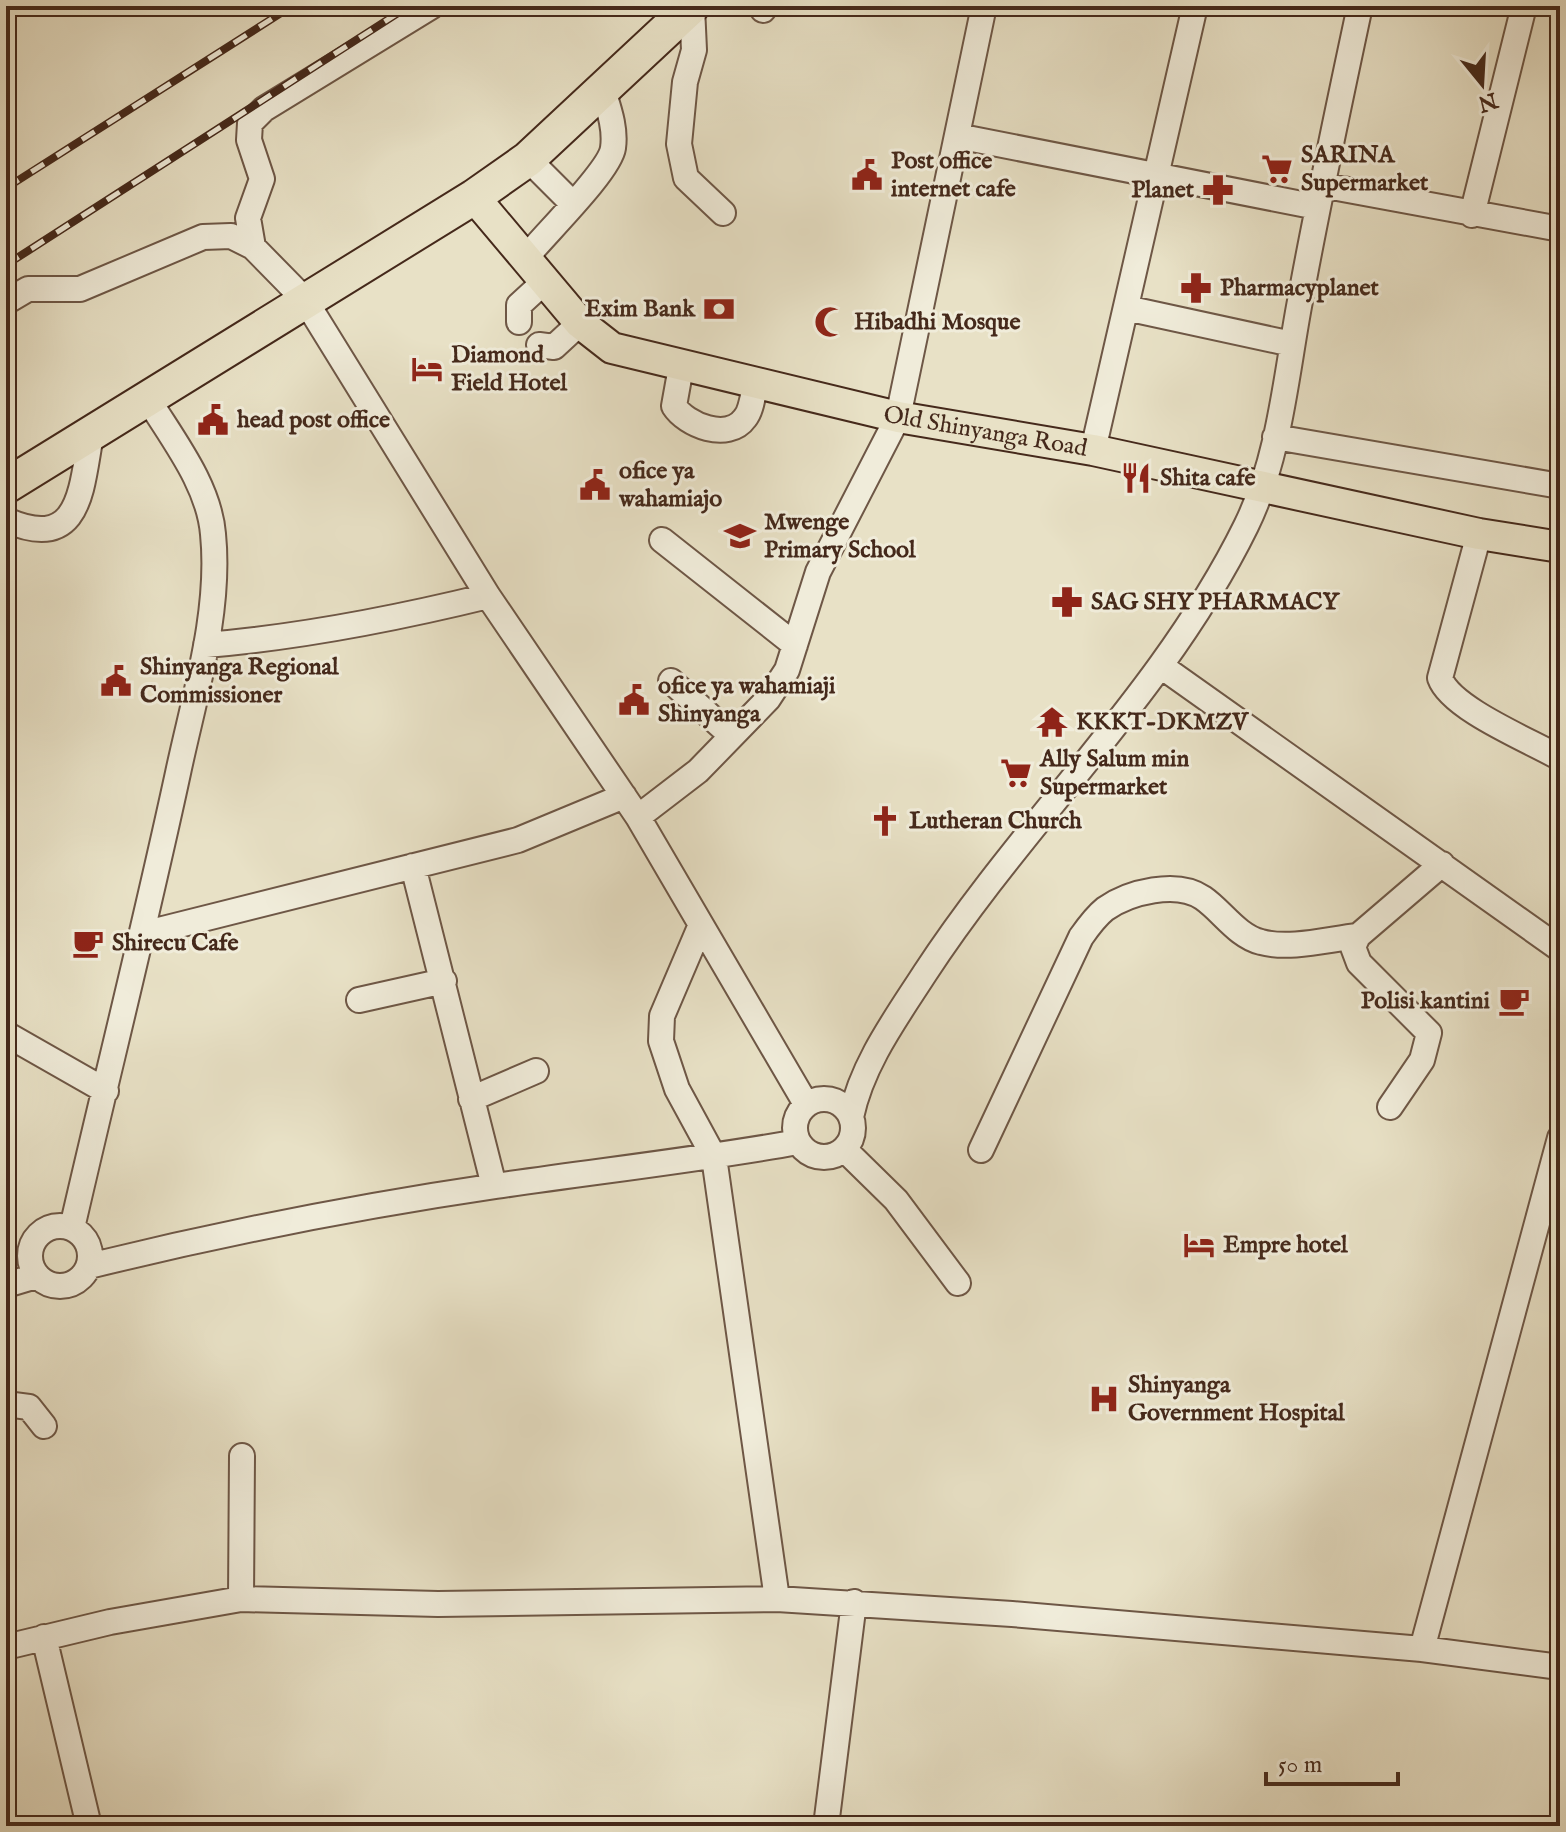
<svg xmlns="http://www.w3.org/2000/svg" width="1566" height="1832" viewBox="0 0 1566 1832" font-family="'IM FELL English',serif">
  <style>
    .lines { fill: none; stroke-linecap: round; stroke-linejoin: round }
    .minor-casing { stroke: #6e5746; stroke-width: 28 }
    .major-casing { stroke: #45291b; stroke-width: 34 }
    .highway-casing { stroke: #45291b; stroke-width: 38 }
    .minor { stroke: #f0ecda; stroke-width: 24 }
    .major { stroke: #e8e1c6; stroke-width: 30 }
    .highway { stroke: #e8e1c6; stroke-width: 34 }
    .rail-casing { stroke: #45291b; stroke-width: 8 }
    .rail { stroke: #f0ecda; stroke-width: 5; stroke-dasharray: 15; stroke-linecap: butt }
    .labels { text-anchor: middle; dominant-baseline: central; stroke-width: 6; stroke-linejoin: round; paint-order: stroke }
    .poi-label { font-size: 24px; font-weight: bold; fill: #45291b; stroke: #f0ecda; text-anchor: start }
    .street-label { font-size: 24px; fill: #45291b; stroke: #f0ecda }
  </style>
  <rect width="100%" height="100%" fill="#e8e1c6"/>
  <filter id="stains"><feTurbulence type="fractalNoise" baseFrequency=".0025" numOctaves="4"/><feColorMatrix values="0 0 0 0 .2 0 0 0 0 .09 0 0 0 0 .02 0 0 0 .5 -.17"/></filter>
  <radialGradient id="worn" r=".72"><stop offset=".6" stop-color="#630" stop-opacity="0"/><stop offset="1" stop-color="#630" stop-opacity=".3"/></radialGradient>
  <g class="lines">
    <defs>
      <path id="minor" d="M692,7L694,50L685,82L679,144L686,178L723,213
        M763,10L766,6
        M957,136L1317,207
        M528,159L572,203
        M1321,185L1560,229
        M1472,215L1524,6
        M253,247L248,218L262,179L249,140L250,123L264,109L432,6
        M524,260C542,237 610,171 613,148C616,127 608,107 602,87
        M6,302L28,289H80L203,237L231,236L253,247L305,300L488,596L638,817L806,1104
        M1126,308L1292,344
        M519,322V305L543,283
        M539,345L554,347L580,323
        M681,367L674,406C686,425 728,442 745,418C752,410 753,392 756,382
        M1275,437L1560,486
        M1093,450L1195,6
        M6,520C81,553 81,489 91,435
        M1479,534L1440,678C1451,709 1531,741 1560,758
        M662,540L795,645
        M206,645C302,637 394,619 488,596
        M1161,666L1560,949
        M671,681L732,736
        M638,817L698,771L768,699L787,670L818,572L898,417L984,6
        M413,866L494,1186
        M700,927L662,1016L661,1041L677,1089L714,1157L777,1599
        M143,934L518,840L624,796
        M359,1000L444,981
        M6,1034L106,1091
        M795 1128a29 29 0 1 1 58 0a29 29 0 1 1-58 0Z
        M471,1099L536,1071
        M1390,1107L1422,1060L1429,1033L1359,963L1353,947L1358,936L1442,864
        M851,1117C862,1064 896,1018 925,973C1025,820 1165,691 1246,526C1280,457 1286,375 1300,301C1318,202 1339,104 1360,6
        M844,1149L896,1200L958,1283
        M981,1150L1081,937C1088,927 1095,917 1105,909C1129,892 1177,880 1203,898C1222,911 1237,936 1261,942C1290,950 1329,939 1358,936
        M30 1256a30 30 0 1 1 60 0a30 30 0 1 1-60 0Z
        M72,1228C107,1076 145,926 178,773C194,697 221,613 213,534C209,485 173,440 148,399
        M89,1266C223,1233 360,1206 496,1186C597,1171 698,1160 798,1142
        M6,1285L36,1276
        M6,1404L29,1407L44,1426
        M241,1599L242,1456
        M44,1637L89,1826
        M6,1647L110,1622L241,1599L438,1604L777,1599L1012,1614L1422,1649L1560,1667
        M1422,1649L1560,1138
        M826,1826L854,1602"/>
      <g id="major">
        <path id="s1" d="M474,197L580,323L612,348L898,417L1093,450L1479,534L1560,547"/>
      </g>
      <path id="highway" d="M6,486L474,197L528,159L692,6"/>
    </defs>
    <use href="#minor" class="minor-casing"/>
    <use href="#major" class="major-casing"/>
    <use href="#highway" class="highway-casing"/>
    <use href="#minor" class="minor"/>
    <use href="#major" class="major"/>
    <use href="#highway" class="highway"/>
    <defs>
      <path id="rail" d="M6,188L292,6
        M6,265L409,6"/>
    </defs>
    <use href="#rail" class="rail-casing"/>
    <use href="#rail" class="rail"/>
  </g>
  <defs>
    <symbol id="supermarket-bare" viewBox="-9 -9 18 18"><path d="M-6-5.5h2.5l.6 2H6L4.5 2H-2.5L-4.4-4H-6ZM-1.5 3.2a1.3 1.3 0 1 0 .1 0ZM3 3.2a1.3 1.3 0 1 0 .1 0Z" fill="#8f2418" stroke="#f0ecda" stroke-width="2.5" paint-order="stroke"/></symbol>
    <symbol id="civic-bare" viewBox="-9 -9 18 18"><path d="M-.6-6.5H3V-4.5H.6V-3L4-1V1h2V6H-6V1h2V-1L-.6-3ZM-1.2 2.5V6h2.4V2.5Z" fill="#8f2418" stroke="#f0ecda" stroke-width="2.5" paint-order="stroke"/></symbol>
    <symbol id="pharmacy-bare" viewBox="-9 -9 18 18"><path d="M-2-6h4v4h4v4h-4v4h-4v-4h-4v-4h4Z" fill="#8f2418" stroke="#f0ecda" stroke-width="2.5" paint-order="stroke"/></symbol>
    <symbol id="bank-bare" viewBox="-9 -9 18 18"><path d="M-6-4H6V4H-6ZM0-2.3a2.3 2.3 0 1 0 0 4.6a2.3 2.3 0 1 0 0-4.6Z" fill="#8f2418" stroke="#f0ecda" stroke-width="2.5" paint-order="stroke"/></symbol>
    <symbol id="mosque-bare" viewBox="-9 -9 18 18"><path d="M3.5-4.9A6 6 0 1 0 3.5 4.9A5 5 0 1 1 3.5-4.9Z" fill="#8f2418" stroke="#f0ecda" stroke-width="2.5" paint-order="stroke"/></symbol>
    <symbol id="hotel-bare" viewBox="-9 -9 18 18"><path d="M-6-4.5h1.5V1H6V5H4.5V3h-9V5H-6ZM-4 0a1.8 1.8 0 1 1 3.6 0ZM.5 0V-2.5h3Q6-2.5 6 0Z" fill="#8f2418" stroke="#f0ecda" stroke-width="2.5" paint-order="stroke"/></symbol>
    <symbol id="restaurant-bare" viewBox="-9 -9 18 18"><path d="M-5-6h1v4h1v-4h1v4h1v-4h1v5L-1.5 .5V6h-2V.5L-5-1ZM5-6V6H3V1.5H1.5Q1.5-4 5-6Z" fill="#8f2418" stroke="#f0ecda" stroke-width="2.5" paint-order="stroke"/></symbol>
    <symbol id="school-bare" viewBox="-9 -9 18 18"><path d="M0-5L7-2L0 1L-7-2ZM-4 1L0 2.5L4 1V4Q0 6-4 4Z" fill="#8f2418" stroke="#f0ecda" stroke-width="2.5" paint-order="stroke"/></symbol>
    <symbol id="temple-bare" viewBox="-9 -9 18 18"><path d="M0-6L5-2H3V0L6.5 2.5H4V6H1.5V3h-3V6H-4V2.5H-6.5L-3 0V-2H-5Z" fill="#8f2418" stroke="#f0ecda" stroke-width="2.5" paint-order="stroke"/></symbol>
    <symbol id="church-bare" viewBox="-9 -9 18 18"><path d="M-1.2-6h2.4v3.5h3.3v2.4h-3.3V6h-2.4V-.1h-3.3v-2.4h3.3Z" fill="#8f2418" stroke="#f0ecda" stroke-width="2.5" paint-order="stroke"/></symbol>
    <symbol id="cafe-bare" viewBox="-9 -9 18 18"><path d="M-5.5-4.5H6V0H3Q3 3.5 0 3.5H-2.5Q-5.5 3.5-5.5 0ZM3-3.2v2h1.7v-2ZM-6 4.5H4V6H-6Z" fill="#8f2418" stroke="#f0ecda" stroke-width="2.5" paint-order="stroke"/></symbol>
    <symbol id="hospital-bare" viewBox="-9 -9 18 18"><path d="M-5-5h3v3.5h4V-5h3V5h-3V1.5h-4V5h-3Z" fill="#8f2418" stroke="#f0ecda" stroke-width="2.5" paint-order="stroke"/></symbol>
  </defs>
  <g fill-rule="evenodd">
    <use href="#supermarket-bare" x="1255" y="147" width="44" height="44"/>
    <use href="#civic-bare" x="845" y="153" width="44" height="44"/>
    <use href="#pharmacy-bare" x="1196" y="168" width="44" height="44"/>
    <use href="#pharmacy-bare" x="1174" y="266" width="44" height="44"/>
    <use href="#bank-bare" x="697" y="287" width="44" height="44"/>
    <use href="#mosque-bare" x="808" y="300" width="44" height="44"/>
    <use href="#hotel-bare" x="405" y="347" width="44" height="44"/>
    <use href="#civic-bare" x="191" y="398" width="44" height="44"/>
    <use href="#restaurant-bare" x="1114" y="456" width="44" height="44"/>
    <use href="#civic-bare" x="573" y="463" width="44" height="44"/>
    <use href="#school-bare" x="718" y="514" width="44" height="44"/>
    <use href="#pharmacy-bare" x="1045" y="580" width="44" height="44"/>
    <use href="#civic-bare" x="94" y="659" width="44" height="44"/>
    <use href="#civic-bare" x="612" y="678" width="44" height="44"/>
    <use href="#temple-bare" x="1030" y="700" width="44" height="44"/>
    <use href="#supermarket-bare" x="994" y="751" width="44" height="44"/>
    <use href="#church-bare" x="863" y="799" width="44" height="44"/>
    <use href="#cafe-bare" x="66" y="921" width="44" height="44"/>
    <use href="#cafe-bare" x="1492" y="979" width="44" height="44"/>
    <use href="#hotel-bare" x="1177" y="1223" width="44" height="44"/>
    <use href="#hospital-bare" x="1082" y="1377" width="44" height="44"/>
  </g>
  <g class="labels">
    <g class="poi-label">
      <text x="1301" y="155">SARINA<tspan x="1301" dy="28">Supermarket</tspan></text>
      <text x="891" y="161">Post office<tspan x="891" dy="28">internet cafe</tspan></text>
      <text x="1194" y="190" text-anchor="end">Planet</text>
      <text x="1220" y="288">Pharmacyplanet</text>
      <text x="695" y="309" text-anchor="end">Exim Bank</text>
      <text x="854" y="322">Hibadhi Mosque</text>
      <text x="451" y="355">Diamond<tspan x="451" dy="28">Field Hotel</tspan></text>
      <text x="237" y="420">head post office</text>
      <text x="619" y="471">ofice ya<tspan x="619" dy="28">wahamiajo</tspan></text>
      <text x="1160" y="478">Shita cafe</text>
      <text x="764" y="522">Mwenge<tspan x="764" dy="28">Primary School</tspan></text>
      <text x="1091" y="602">SAG SHY PHARMACY</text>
      <text x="140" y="667">Shinyanga Regional<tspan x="140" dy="28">Commissioner</tspan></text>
      <text x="658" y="686">ofice ya wahamiaji<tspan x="658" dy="28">Shinyanga</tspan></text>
      <text x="1076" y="722">KKKT-DKMZV</text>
      <text x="1040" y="759">Ally Salum min<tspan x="1040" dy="28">Supermarket</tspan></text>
      <text x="909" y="821">Lutheran Church</text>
      <text x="112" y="943">Shirecu Cafe</text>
      <text x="1490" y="1001" text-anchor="end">Polisi kantini</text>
      <text x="1223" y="1245">Empre hotel</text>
      <text x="1128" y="1385">Shinyanga<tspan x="1128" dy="28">Government Hospital</tspan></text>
    </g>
    <g class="street-label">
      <text stroke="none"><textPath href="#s1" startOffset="588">Old Shinyanga Road</textPath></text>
    </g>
  </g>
  <rect width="1566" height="1832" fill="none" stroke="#e8e1c6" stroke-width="32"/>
  <rect x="8" y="8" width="1550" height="1816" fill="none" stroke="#45291b" stroke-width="4"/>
  <rect x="16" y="16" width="1534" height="1800" fill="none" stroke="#45291b" stroke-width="2"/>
  <g transform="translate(1482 84) rotate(162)" stroke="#f0ecda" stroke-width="6" paint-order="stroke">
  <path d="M0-6L14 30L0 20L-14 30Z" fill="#45291b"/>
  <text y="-12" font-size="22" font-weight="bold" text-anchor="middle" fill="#45291b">N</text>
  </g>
  <path d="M1266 1772v12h132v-12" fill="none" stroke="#45291b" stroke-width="4"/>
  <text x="1278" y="1772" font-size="24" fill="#45291b" stroke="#f0ecda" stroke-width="6" paint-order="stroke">50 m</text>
  <rect width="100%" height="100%" filter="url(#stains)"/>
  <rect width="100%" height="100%" fill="url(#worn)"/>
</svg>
